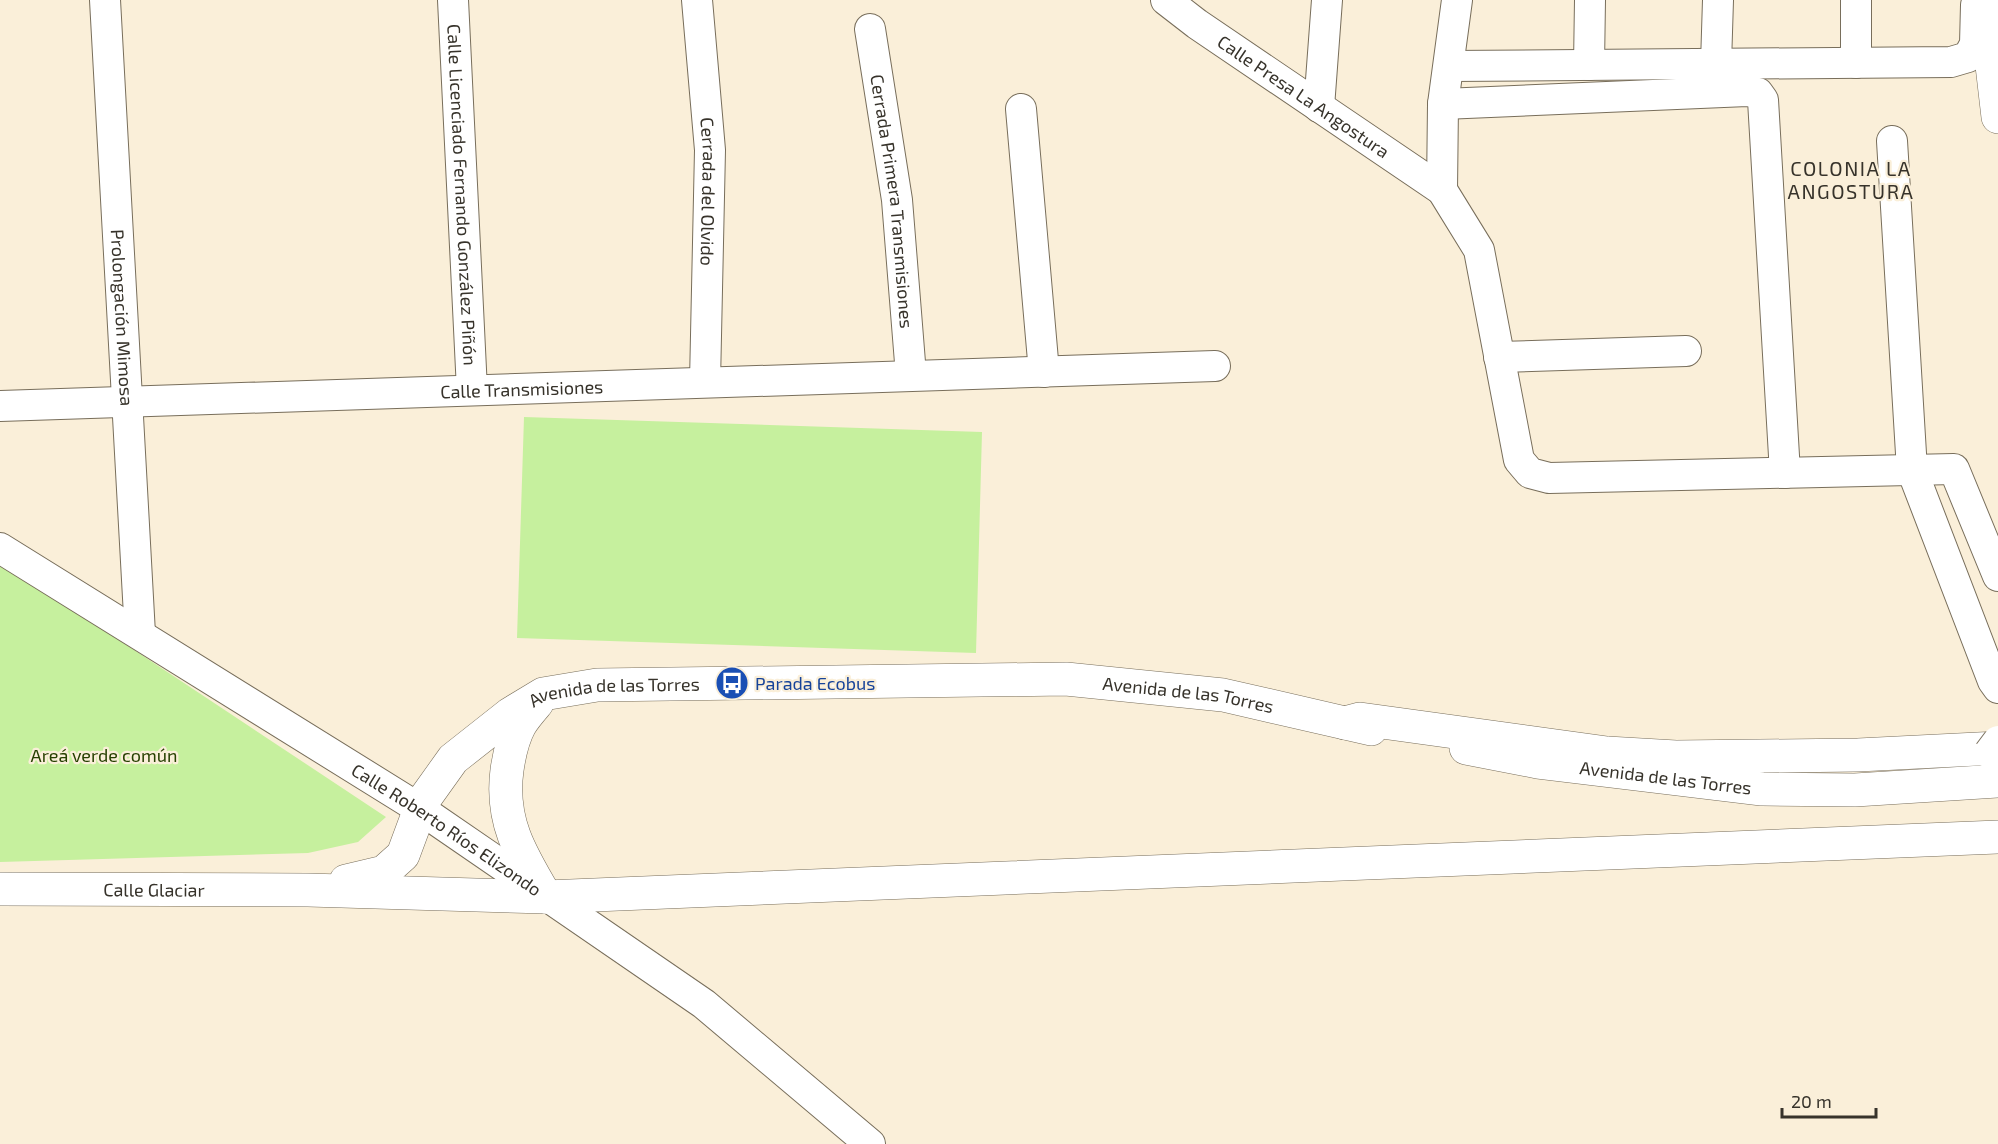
<svg xmlns="http://www.w3.org/2000/svg" width="1998" height="1144" viewBox="0 0 1998 1144" font-family="'Exo 2',sans-serif">
  <style>
    .green { fill: #c6f09e }
    .lines { fill: none; stroke-linecap: round; stroke-linejoin: round }
    .minor-casing { stroke: #786e5b; stroke-width: 32 }
    .tertiary-casing { stroke: #786e5b; stroke-width: 34 }
    .motorway-casing { stroke: #786e5b; stroke-width: 34 }
    .minor { stroke: #fff; stroke-width: 30 }
    .tertiary { stroke: #fff; stroke-width: 33 }
    .motorway { stroke: #fff; stroke-width: 33 }
    .minor-bridge-casing { stroke: #786e5b; stroke-width: 32; stroke-linecap: butt }
    .minor-bridge { stroke: #fff; stroke-width: 30 }
    .labels { text-anchor: middle; dominant-baseline: central; stroke-width: 4.5; stroke-linejoin: round; paint-order: stroke }
    .street-label { font-size: 18px; fill: #37332b; stroke: #faefd9 }
    .transit-label { font-size: 18px; fill: #164399; stroke: #faefd9; text-anchor: start }
    .park-label { font-size: 18px; fill: #264001; stroke: #faefd9 }
    .neighbourhood-label { font-size: 20px; letter-spacing: 1.5px; fill: #37332b; stroke: #faefd9 }
  </style>
  <rect width="100%" height="100%" fill="#faefd9"/>
  <path class="green" d="M524,417L982,432L976,653L517,638Z
    M0,561L386,817L358,842L308,853L0,862Z"/>
  <g class="lines">
    <defs>
      <g id="minor">
        <path id="s1" d="M105,0L140,634"/>
        <path id="s2" d="M453,0L472,390"/>
        <path id="s3" d="M697,0L710,150L705,382"/>
        <path id="s4" d="M1166,0L1197,24L1442,190"/>
        <path d="M1457,0L1443,104L1442,190L1479,250L1519,460L1530,473L1549,478L1954,469L1998,576"/>
        <path id="s5" d="M870,29L897,200L911,375"/>
        <path d="M1856,63V0"/>
        <path d="M1716,64L1718,0"/>
        <path d="M1589,65L1590,0"/>
        <path d="M1449,66L1951,62L1968,57L1975,44L1976,5"/>
        <path d="M1443,104L1747,91L1758,93L1763,100L1785,473"/>
        <path d="M1319,107L1327,0"/>
        <path d="M1021,109L1044,372"/>
        <path d="M1892,141L1912,470L1993,681L1998,688"/>
        <path d="M1499,357L1686,351"/>
        <path id="s6" d="M0,406L1215,366"/>
        <path id="s7" d="M0,548L420,809L704,1004L870,1144"/>
      </g>
      <g id="tertiary">
        <path d="M537,703C531,710 524,718 520,725C513,738 509,756 507,770C500,821 521,855 546,897"/>
        <path id="s8" d="M1466,748L1538,762L1762,789L1855,790L1998,781"/>
        <path id="s9" d="M346,881L384,872L403,855L423,801L453,759L510,714L543,694L597,685L1066,679L1223,695L1371,729"/>
        <path id="s10" d="M0,889L308,890L546,897L1998,837"/>
      </g>
      <path id="motorway" d="M1992,0L1990,48L1998,117
        M1345,723L1360,719L1607,753L1676,757L1858,755L1998,748"/>
    </defs>
    <use href="#minor" class="minor-casing"/>
    <use href="#tertiary" class="tertiary-casing"/>
    <use href="#motorway" class="motorway-casing"/>
    <use href="#minor" class="minor"/>
    <use href="#tertiary" class="tertiary"/>
    <use href="#motorway" class="motorway"/>
    <defs>
      <path id="minor-bridge" d="M1989,753L1998,741"/>
    </defs>
    <use href="#minor-bridge" class="minor-bridge-casing"/>
    <use href="#minor-bridge" class="minor-bridge"/>
  </g>
  <defs>
    <symbol id="bus-disc" viewBox="-11 -11 22 22"><circle r="9.5" fill="#1a4fb4" stroke="#faefd9"/><path d="M-5-6H5V4H4V6H2V4H-2V6H-4V4H-5ZM-3.5-4V0h7V-4ZM-3.5 1.2v1.5H-2V1.2ZM2 1.2v1.5H3.5V1.2Z" fill="#fff"/></symbol>
  </defs>
  <g fill-rule="evenodd">
    <use href="#bus-disc" x="713" y="664" width="38" height="38"/>
  </g>
  <g class="labels">
    <g class="street-label">
      <text stroke="none"><textPath href="#s4" startOffset="168">Calle Presa La Angostura</textPath></text>
      <text stroke="none"><textPath href="#s3" startOffset="192">Cerrada del Olvido</textPath></text>
      <text stroke="none"><textPath href="#s2" startOffset="195">Calle Licenciado Fernando González Piñón</textPath></text>
      <text stroke="none"><textPath href="#s5" startOffset="174">Cerrada Primera Transmisiones</textPath></text>
      <text stroke="none"><textPath href="#s1" startOffset="318">Prolongación Mimosa</textPath></text>
      <text stroke="none"><textPath href="#s6" startOffset="522">Calle Transmisiones</textPath></text>
      <text stroke="none"><textPath href="#s9" startOffset="356">Avenida de las Torres</textPath></text>
      <text stroke="none"><textPath href="#s9" startOffset="932">Avenida de las Torres</textPath></text>
      <text stroke="none"><textPath href="#s8" startOffset="202">Avenida de las Torres</textPath></text>
      <text stroke="none"><textPath href="#s7" startOffset="528">Calle Roberto Ríos Elizondo</textPath></text>
      <text stroke="none"><textPath href="#s10" startOffset="154">Calle Glaciar</textPath></text>
    </g>
    <g class="transit-label">
      <text x="755" y="683">Parada Ecobus</text>
    </g>
    <g class="park-label">
      <text x="104" y="755">Areá verde común</text>
    </g>
    <g class="neighbourhood-label">
      <text x="1851" y="168">COLONIA LA<tspan x="1851" dy="23">ANGOSTURA</tspan></text>
    </g>
  </g>
  <path d="M1782 1108v9h94v-9" fill="none" stroke="#37332b" stroke-width="3"/>
  <text x="1791" y="1108" font-size="18" fill="#37332b" stroke="#faefd9" stroke-width="4.5" paint-order="stroke">20 m</text>
</svg>
